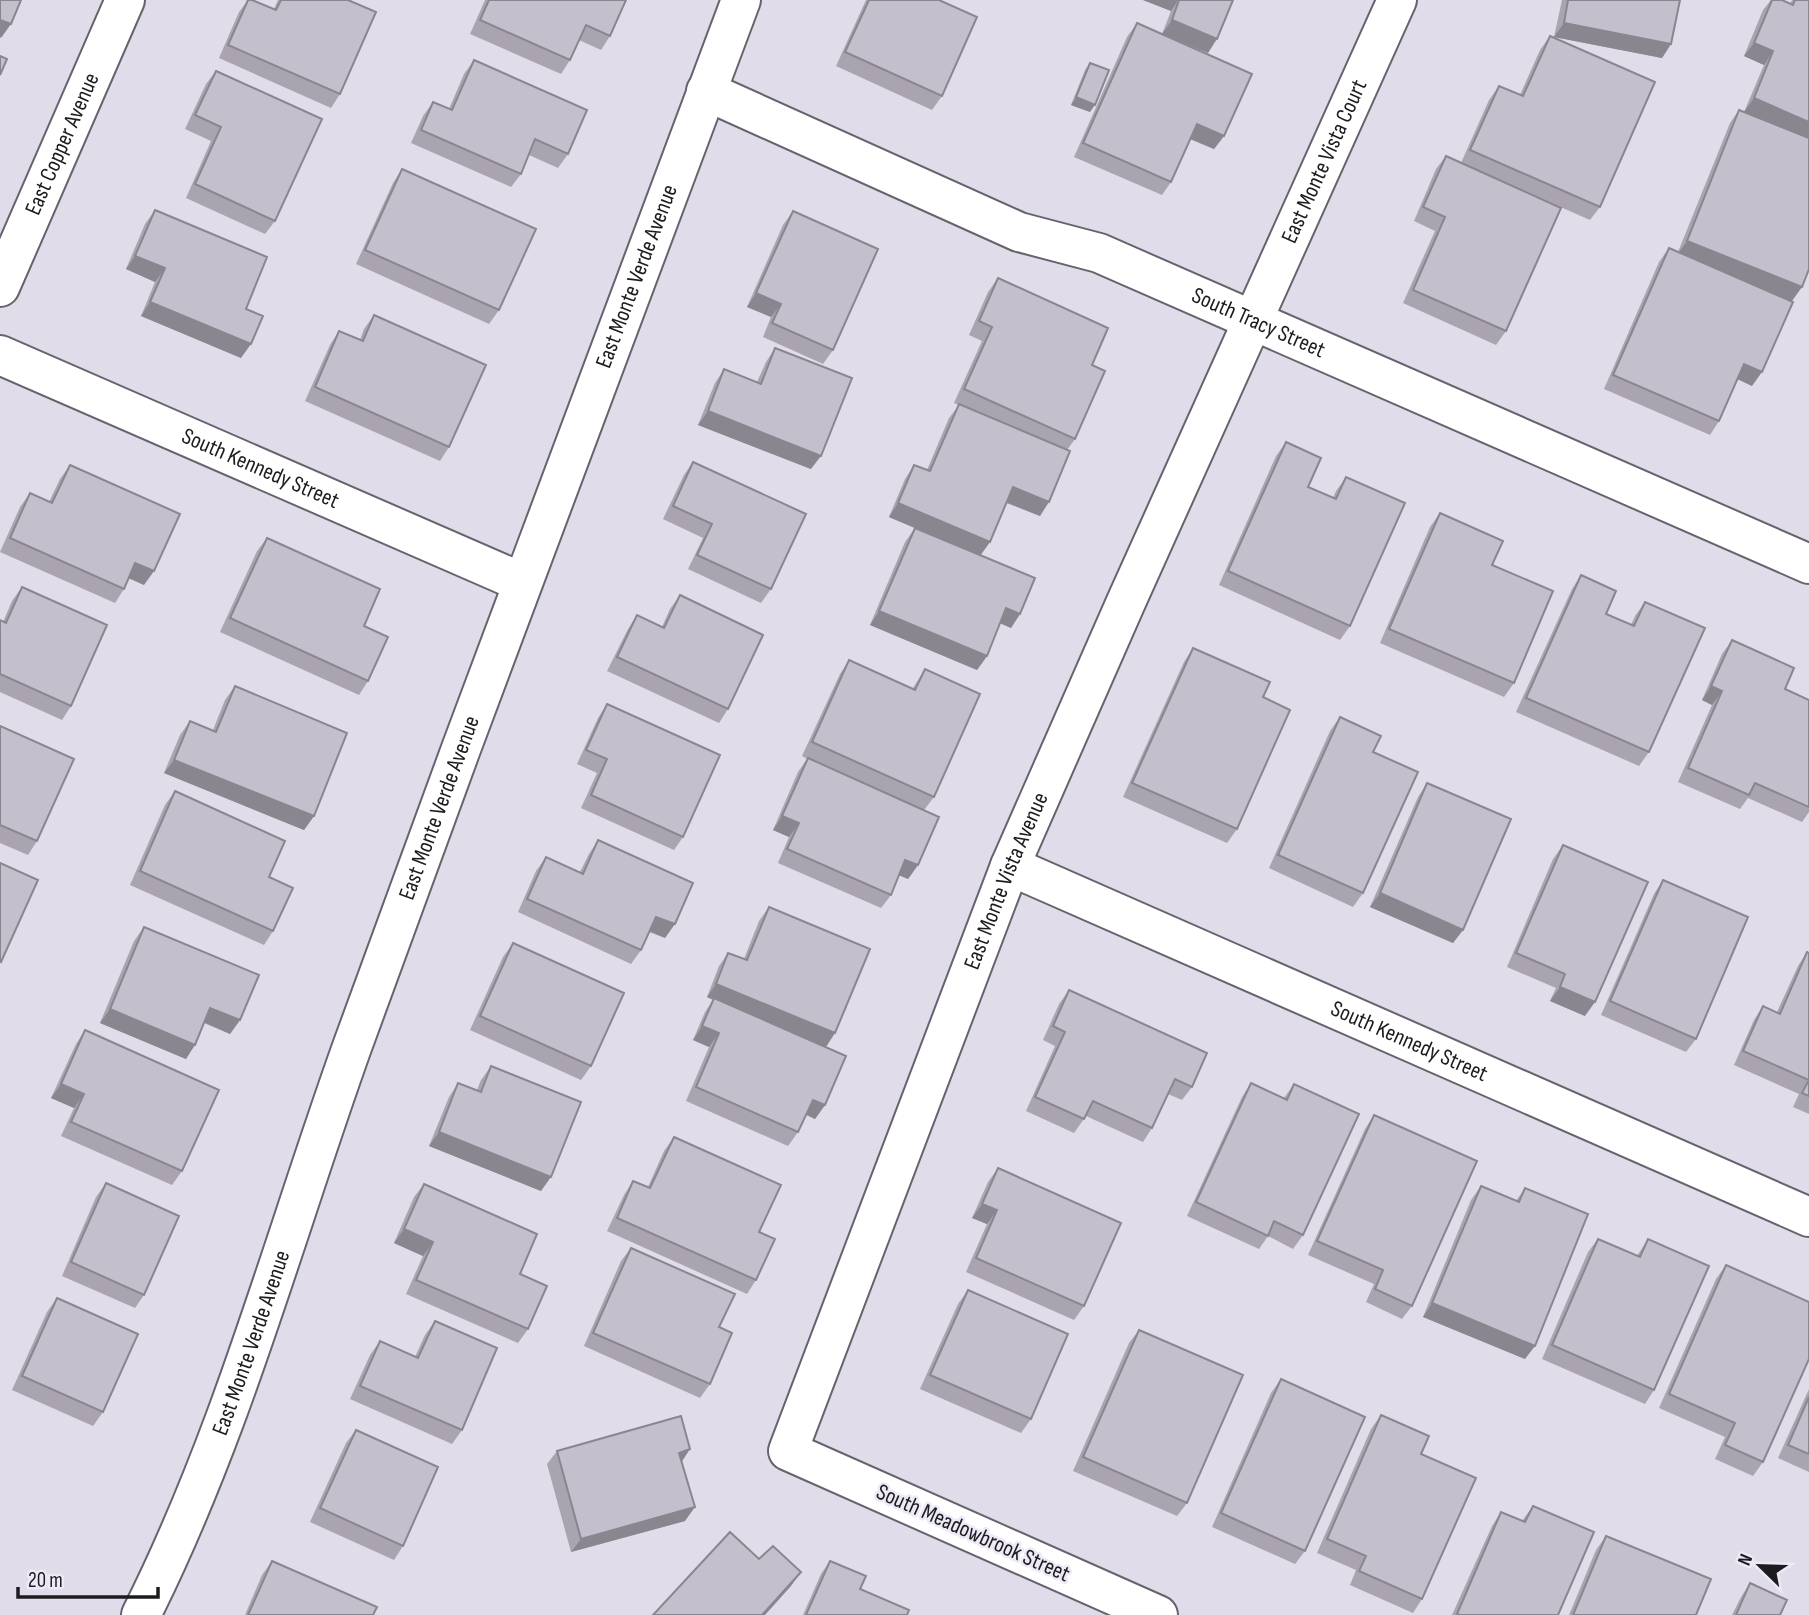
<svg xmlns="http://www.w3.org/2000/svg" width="1809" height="1615" viewBox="0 0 1809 1615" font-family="'Sofia Sans Condensed',sans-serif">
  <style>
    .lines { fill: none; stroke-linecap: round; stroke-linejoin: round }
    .minor-casing { stroke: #67626e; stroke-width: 42 }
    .minor { stroke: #fff; stroke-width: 38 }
    .wall { fill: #a9a4af }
    .shaded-wall { fill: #89868f }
    .building { fill: #c4bfcc; stroke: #89868f; stroke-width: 2 }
    .labels { text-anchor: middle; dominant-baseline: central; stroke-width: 5; stroke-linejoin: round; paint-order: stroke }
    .street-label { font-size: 23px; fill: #1c1b1f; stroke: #eee9f6 }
  </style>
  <rect width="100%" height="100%" fill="#e1dce9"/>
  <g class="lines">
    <defs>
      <g id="minor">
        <path id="s1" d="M706,91L1019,232L1099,253L1809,564"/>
        <path id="s2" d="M0,287L125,0"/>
        <path id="s3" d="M0,355L521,582"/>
        <path id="s4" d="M1010,866L1809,1217"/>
        <path id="s5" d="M141,1615C232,1434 284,1237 352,1047C479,697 609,348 741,0"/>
        <path id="s6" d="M1158,1615L788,1451L1010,866L1126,602L1397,0"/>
      </g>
    </defs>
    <use href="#minor" class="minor-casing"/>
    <use href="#minor" class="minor"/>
  </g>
  <path class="wall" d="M248,0L274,9L278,0H348L340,94L331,108L219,58L239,12Z
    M485,0H626L610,36L601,50L579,40L570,60L561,74L470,34Z
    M866,0H939L942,96L932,110L836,66Z
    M1143,0H1233L1208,53L1162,34L1171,11Z
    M1562,0H1680L1671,44L1662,58L1554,37Z
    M1771,0H1782L1790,4L1792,0H1809L1792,301L1758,287L1752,386L1738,379L1719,421L1710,435L1604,389L1659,262L1669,248L1678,252L1730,123L1739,110L1744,112L1764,65L1744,56L1763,10Z
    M1137,23L1224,136L1214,149L1190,139L1171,182L1162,195L1074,157L1127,37Z
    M1550,36L1600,207L1590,220L1540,198L1506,331L1496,345L1403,303L1435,231L1414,221L1436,169L1446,156L1461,163L1489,100L1499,86L1520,95L1540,50Z
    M474,60L568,154L558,168L529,155L521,174L511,187L411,143L423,116L433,102L449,109L464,74Z
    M1090,63V112L1071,105L1085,70Z
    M216,71L275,221L265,234L186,198L211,141L185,129L206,84Z
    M402,169L499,310L489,324L356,264L393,183Z
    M155,210L241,358L141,316L155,282L126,269L145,224Z
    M793,211L833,350L823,364L763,337L771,317L747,307L783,225Z
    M998,278L1092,365L1075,439L1067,450L1040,516L1006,503L990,542L980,555L1020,614L1011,628L1000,623L987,656L977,670L870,625L905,542L915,528L958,546L889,517L905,479L914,465L927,470L949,418L959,405L954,403L982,341L969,335L988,292Z
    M374,315L449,447L440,461L305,401L330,345L339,331L360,340L364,329Z
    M775,348L811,469L698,425L715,383L724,369L757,382L766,362Z
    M1286,442L1308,487L1333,498L1336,491L1346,477L1350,626L1340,640L1219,585L1276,456Z
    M693,462L771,589L761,603L688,569L703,538L663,519L684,475Z
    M70,465L144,585L129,578L124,589L115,603L0,552L20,507L30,493L49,502L60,479Z
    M1440,513L1492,565L1514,683L1504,697L1380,643L1430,527Z
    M267,538L364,626L368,681L359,695L220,632L257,551Z
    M1581,575L1606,614L1631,625L1635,616L1645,602L1649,752L1639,766L1516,712L1572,589Z
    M22,587L71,706L62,720L0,692V620L3,622L12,601Z
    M680,595L728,709L719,723L607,671L628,629L637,615L662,627L670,609Z
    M1732,640L1785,689L1809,700V812L1802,822L1748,798L1740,809L1678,782L1712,705L1702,700L1722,654Z
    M1193,648L1263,697L1237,829L1227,843L1123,797L1184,662Z
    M849,660L913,688L925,669L934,797L924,810L918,865L908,879L899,875L891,895L881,908L778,863L789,837L773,830L798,772L807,759L802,756L840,674Z
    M235,686L314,816L304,830L164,773L180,735L190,721L213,730L225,700Z
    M607,704L683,837L674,850L581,808L597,773L577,764L598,718Z
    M1340,717L1373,752L1363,893L1353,907L1269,868L1330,731Z
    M0,726L37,841L28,855L0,843Z
    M1427,783L1463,930L1453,943L1370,907L1418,797Z
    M175,791L269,877L273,931L264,945L130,885L165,805Z
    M598,840L665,938L649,932L641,950L631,964L518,912L536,871L546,857L580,872L589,854Z
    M1563,845L1585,1016L1550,1001L1556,988L1507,967L1553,859Z
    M1663,880L1696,1039L1686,1052L1601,1015L1654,894Z
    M769,907L826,1047L825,1105L815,1119L806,1115L798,1132L788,1146L686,1101L709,1047L693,1040L705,1012L713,1000L707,997L719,966L728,953L744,959L759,921Z
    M144,927L240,1020L230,1034L204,1023L186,1059L100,1023L134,941Z
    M513,943L591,1066L581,1080L470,1030L503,957Z
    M1807,952L1809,953V1114L1793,1107L1799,1094L1734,1065L1754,1020L1763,1006L1777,1012L1798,966Z
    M1069,990L1192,1087L1182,1100L1168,1094L1152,1128L1143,1142L1086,1116L1074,1133L1026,1111L1055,1046L1043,1040L1059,1004Z
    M85,1030L182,1171L172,1185L61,1136L74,1108L51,1098L76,1044Z
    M491,1066L541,1191L429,1146L449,1097L458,1083L477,1090L481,1080Z
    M1251,1083L1284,1098L1294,1084L1303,1235L1293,1249L1268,1236L1259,1249L1187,1216L1242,1097Z
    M1374,1115L1412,1306L1402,1319L1366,1302L1374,1284L1308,1255L1365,1129Z
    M674,1137L759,1232L756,1280L747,1294L607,1231L624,1195L633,1181L648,1187L664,1151Z
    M998,1168L1084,1306L1074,1320L966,1272L987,1224L972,1218L988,1182Z
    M106,1183L144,1295L135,1308L62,1276L96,1197Z
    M424,1184L520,1274L528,1329L518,1343L406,1294L423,1256L394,1243L414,1197Z
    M1481,1186L1516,1201L1525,1188V1359L1423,1317L1471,1200Z
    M1598,1239L1637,1256L1648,1239L1654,1390L1645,1404L1542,1359L1588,1252Z
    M631,1248L719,1327L710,1384L700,1398L584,1346L621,1261Z
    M1726,1265L1763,1462L1753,1476L1715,1459L1725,1437L1659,1408L1716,1279Z
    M968,1290L1031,1419L1021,1433L920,1389L958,1304Z
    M57,1298L103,1412L93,1426L12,1390L47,1312Z
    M435,1321L462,1430L452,1444L350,1399L370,1355L380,1341L415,1357L425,1335Z
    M1139,1330L1187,1503L1177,1516L1073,1471L1129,1343Z
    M1281,1379L1305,1551L1295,1564L1212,1527L1271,1393Z
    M1809,1389V1472L1778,1458Z
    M1381,1415L1421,1454L1422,1599L1413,1613L1350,1585L1356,1570L1317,1553L1371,1429Z
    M356,1430L403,1546L394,1560L310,1522L346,1443Z
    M557,1451L682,1462L685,1521L571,1552L547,1464Z
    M1533,1506L1558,1615H1452L1492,1526L1501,1512L1522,1521Z
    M1606,1536L1696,1615H1569L1596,1550Z
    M272,1561L373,1615H245L262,1575Z
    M830,1561L860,1589L907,1615H803L821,1574Z
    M1750,1583L1780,1615H1732L1741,1597Z"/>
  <path class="shaded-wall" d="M1143,0H1178L1171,11Z
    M0,20L11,24L1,38L0,37Z
    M1172,20L1217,39L1208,53L1162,34Z
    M1564,23L1671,44L1662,58L1554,37Z
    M1754,43L1773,51L1764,65L1744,56Z
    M1076,97L1095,105L1090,112L1071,105Z
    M1754,98L1809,122V140L1744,112Z
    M1197,124L1224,136L1214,149L1188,138Z
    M1687,241L1802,287L1792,301L1677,255Z
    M135,256L165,268L155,282L126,269Z
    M756,293L781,304L771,317L747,307Z
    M150,302L251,344L241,358L141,316Z
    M1744,364L1762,372L1752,386L1735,378Z
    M708,411L821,456L811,469L698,425Z
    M1013,487L1049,502L1040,516L1003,501Z
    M898,503L990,542L980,556L889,517Z
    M135,563L154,571L144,585L126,577Z
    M1006,608L1020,614L1011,628L997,622Z
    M879,611L987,656L977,670L870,625Z
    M1711,686L1722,691L1712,705L1702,700Z
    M174,760L314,816L304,830L164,773Z
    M782,816L799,823L789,837L773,830Z
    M905,860L918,865L908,879L896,874Z
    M1380,893L1463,930L1453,943L1370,907Z
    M656,917L675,924L665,938L647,930Z
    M716,984L835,1033L826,1047L707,997Z
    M1560,987L1595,1002L1585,1016L1550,1001Z
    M210,1008L240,1020L230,1034L201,1021Z
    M110,1009L195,1045L186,1059L100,1023Z
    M702,1026L719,1033L709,1047L693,1040Z
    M61,1084L84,1094L74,1108L51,1098Z
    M813,1100L825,1105L815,1119L803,1113Z
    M439,1132L551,1177L541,1191L429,1146Z
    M982,1204L997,1210L987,1224L972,1218Z
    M404,1229L433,1242L423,1256L394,1243Z
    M1432,1303L1535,1346L1525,1359L1423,1317Z
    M690,1449L681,1463L679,1453Z
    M695,1507L685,1521L571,1552L581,1539Z
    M801,1572L791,1586L765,1615H762Z"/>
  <path class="building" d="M0,0H21L11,24L0,20Z
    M248,0H252L276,10L281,0H348L376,12L340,94L228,45Z
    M489,0H626L610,36L586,25L570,60L480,20Z
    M869,0H939L977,17L942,96L845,52Z
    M1179,0H1233L1217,39L1172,20Z
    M1568,0H1680L1671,44L1564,23Z
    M1772,0H1782L1793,5L1795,0H1809V122L1754,98L1773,51L1754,43Z
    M1137,23L1252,74L1224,136L1197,124L1171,182L1083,143Z
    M1550,36L1655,82L1600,207L1470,150L1499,86L1523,96Z
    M0,56L7,59L0,75Z
    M474,60L587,110L568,154L535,139L521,174L421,130L433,102L452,110Z
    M1090,63L1109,70L1095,105L1076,97Z
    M216,71L322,119L275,221L195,184L221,127L195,115Z
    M1739,110L1809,138V269L1802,287L1687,241Z
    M1446,156L1561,208L1506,331L1413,290L1445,217L1423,207Z
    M402,169L536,229L499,310L365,250Z
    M155,210L267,257L246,309L263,316L251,344L150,302L165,268L135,256Z
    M793,211L878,249L833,350L772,323L781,304L756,293Z
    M1669,248L1793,302L1762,372L1744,364L1719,421L1613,375Z
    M998,278L1108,328L1092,365L1105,371L1075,439L964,389L992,327L979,321Z
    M374,315L486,365L449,447L315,387L339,331L363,341Z
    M775,348L852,378L821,456L708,411L724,369L761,384Z
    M959,404L1070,451L1049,502L1013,487L990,542L898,503L914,465L930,471Z
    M1286,442L1321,458L1308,487L1336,499L1346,477L1405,503L1350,626L1228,571Z
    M693,462L806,514L771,589L697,555L712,524L673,506Z
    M70,465L180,514L154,571L135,563L124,589L10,538L30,493L52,503Z
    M1440,513L1503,541L1492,565L1553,591L1514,683L1389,629Z
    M915,528L1035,578L1020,614L1006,608L987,656L879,611Z
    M267,538L380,589L364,626L388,637L368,681L230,618Z
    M1581,575L1616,591L1606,614L1634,626L1645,602L1705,628L1649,752L1526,698Z
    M22,587L107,625L71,706L0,674V620L6,623Z
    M680,595L763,635L728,709L617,657L637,615L664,628Z
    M1732,640L1794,668L1785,689L1809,700V807L1755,783L1749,795L1688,768L1722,691L1711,686Z
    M1193,648L1270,682L1263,697L1290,710L1237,829L1132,783Z
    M849,660L915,690L925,669L980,694L934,797L812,742Z
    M235,686L347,733L314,816L174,760L190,721L216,732Z
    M607,704L720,755L683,837L591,795L607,759L586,750Z
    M1340,717L1381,736L1373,752L1418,772L1363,893L1278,855Z
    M0,726L74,759L37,841L0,825Z
    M808,758L939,817L918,865L905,860L891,895L787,849L799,823L782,816Z
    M1427,783L1511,819L1463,930L1380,893Z
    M175,791L285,841L269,877L293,888L273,931L140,871Z
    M598,840L693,883L675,924L656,917L641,950L527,899L546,857L583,874Z
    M1563,845L1648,882L1595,1002L1560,987L1565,974L1516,953Z
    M0,863L38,880L1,962L0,961Z
    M1663,880L1748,917L1696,1039L1610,1001Z
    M769,907L870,949L835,1033L716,984L728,953L747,960Z
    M144,927L259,975L240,1020L210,1008L195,1045L110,1009Z
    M513,943L624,993L591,1066L480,1016Z
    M1807,952L1809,953V1096L1802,1093L1809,1080L1743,1051L1763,1006L1780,1014Z
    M1069,990L1207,1053L1192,1087L1175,1079L1152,1128L1093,1101L1084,1119L1035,1097L1065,1032L1053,1026Z
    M714,998L846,1056L825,1105L813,1100L798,1132L696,1087L719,1033L702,1026Z
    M85,1030L219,1090L182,1171L71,1122L84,1094L61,1084Z
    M491,1066L581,1102L551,1177L439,1132L458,1083L481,1092Z
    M1251,1083L1287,1100L1294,1084L1359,1114L1303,1235L1274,1221L1268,1236L1196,1202Z
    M1374,1115L1477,1161L1412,1306L1375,1289L1383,1270L1317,1241Z
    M674,1137L781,1185L759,1232L775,1239L756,1280L617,1218L633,1181L650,1188Z
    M998,1168L1121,1223L1084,1306L976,1258L997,1210L982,1204Z
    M106,1183L179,1216L144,1295L71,1262Z
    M424,1184L537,1234L520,1274L547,1286L528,1329L416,1280L433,1242L404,1229Z
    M1481,1186L1519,1202L1525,1188L1588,1214L1535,1346L1432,1303Z
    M1598,1239L1640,1257L1648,1239L1709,1266L1654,1390L1552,1345Z
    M631,1248L735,1294L719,1327L732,1333L710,1384L593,1333Z
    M1726,1265L1809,1302V1359L1763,1462L1725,1445L1735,1423L1669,1394Z
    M968,1290L1068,1334L1031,1419L930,1375Z
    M57,1298L138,1334L103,1412L22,1376Z
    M435,1321L497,1348L462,1430L360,1386L380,1341L418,1358Z
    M1139,1330L1243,1375L1187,1503L1083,1457Z
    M1281,1379L1365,1417L1305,1551L1221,1513Z
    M1809,1397V1454L1788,1445Z
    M1381,1415L1429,1436L1421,1454L1476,1478L1422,1599L1359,1571L1366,1556L1327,1539Z
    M681,1416L690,1449L679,1453L695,1507L581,1539L557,1451Z
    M356,1430L438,1467L403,1546L320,1508Z
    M1533,1506L1594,1532L1558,1615H1460L1457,1614L1501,1512L1525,1522Z
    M730,1532L759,1559L773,1546L801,1572L762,1615H653Z
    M1606,1536L1711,1579L1696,1615H1573Z
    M272,1561L377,1607L373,1615H248Z
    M830,1561L866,1576L860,1589L909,1610L907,1615H806Z
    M1750,1583L1787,1600L1780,1615H1736Z"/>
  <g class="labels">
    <g class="street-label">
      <text stroke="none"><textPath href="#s2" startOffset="156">East Copper Avenue</textPath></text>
      <text stroke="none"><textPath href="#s6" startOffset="1802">East Monte Vista Court</textPath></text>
      <text stroke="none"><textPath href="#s5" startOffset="1428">East Monte Verde Avenue</textPath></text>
      <text stroke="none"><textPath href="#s1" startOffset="600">South Tracy Street</textPath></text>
      <text stroke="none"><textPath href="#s3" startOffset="284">South Kennedy Street</textPath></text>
      <text stroke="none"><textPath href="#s5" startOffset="861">East Monte Verde Avenue</textPath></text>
      <text stroke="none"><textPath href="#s6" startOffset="1015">East Monte Vista Avenue</textPath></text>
      <text stroke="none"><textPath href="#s4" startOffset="436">South Kennedy Street</textPath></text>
      <text stroke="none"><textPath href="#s5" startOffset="294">East Monte Verde Avenue</textPath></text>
      <text transform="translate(973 1533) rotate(24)">South Meadowbrook Street</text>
    </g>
  </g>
  <g transform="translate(1760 1566) rotate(293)" stroke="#eee9f6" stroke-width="5" paint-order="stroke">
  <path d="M0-5L12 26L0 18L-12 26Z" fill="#1c1b1f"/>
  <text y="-10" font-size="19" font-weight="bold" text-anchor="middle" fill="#1c1b1f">N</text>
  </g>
  <path d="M18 1587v10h140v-10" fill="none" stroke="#1c1b1f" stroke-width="3.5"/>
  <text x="28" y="1587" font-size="21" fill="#1c1b1f" stroke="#eee9f6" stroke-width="5" paint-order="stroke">20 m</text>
</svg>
